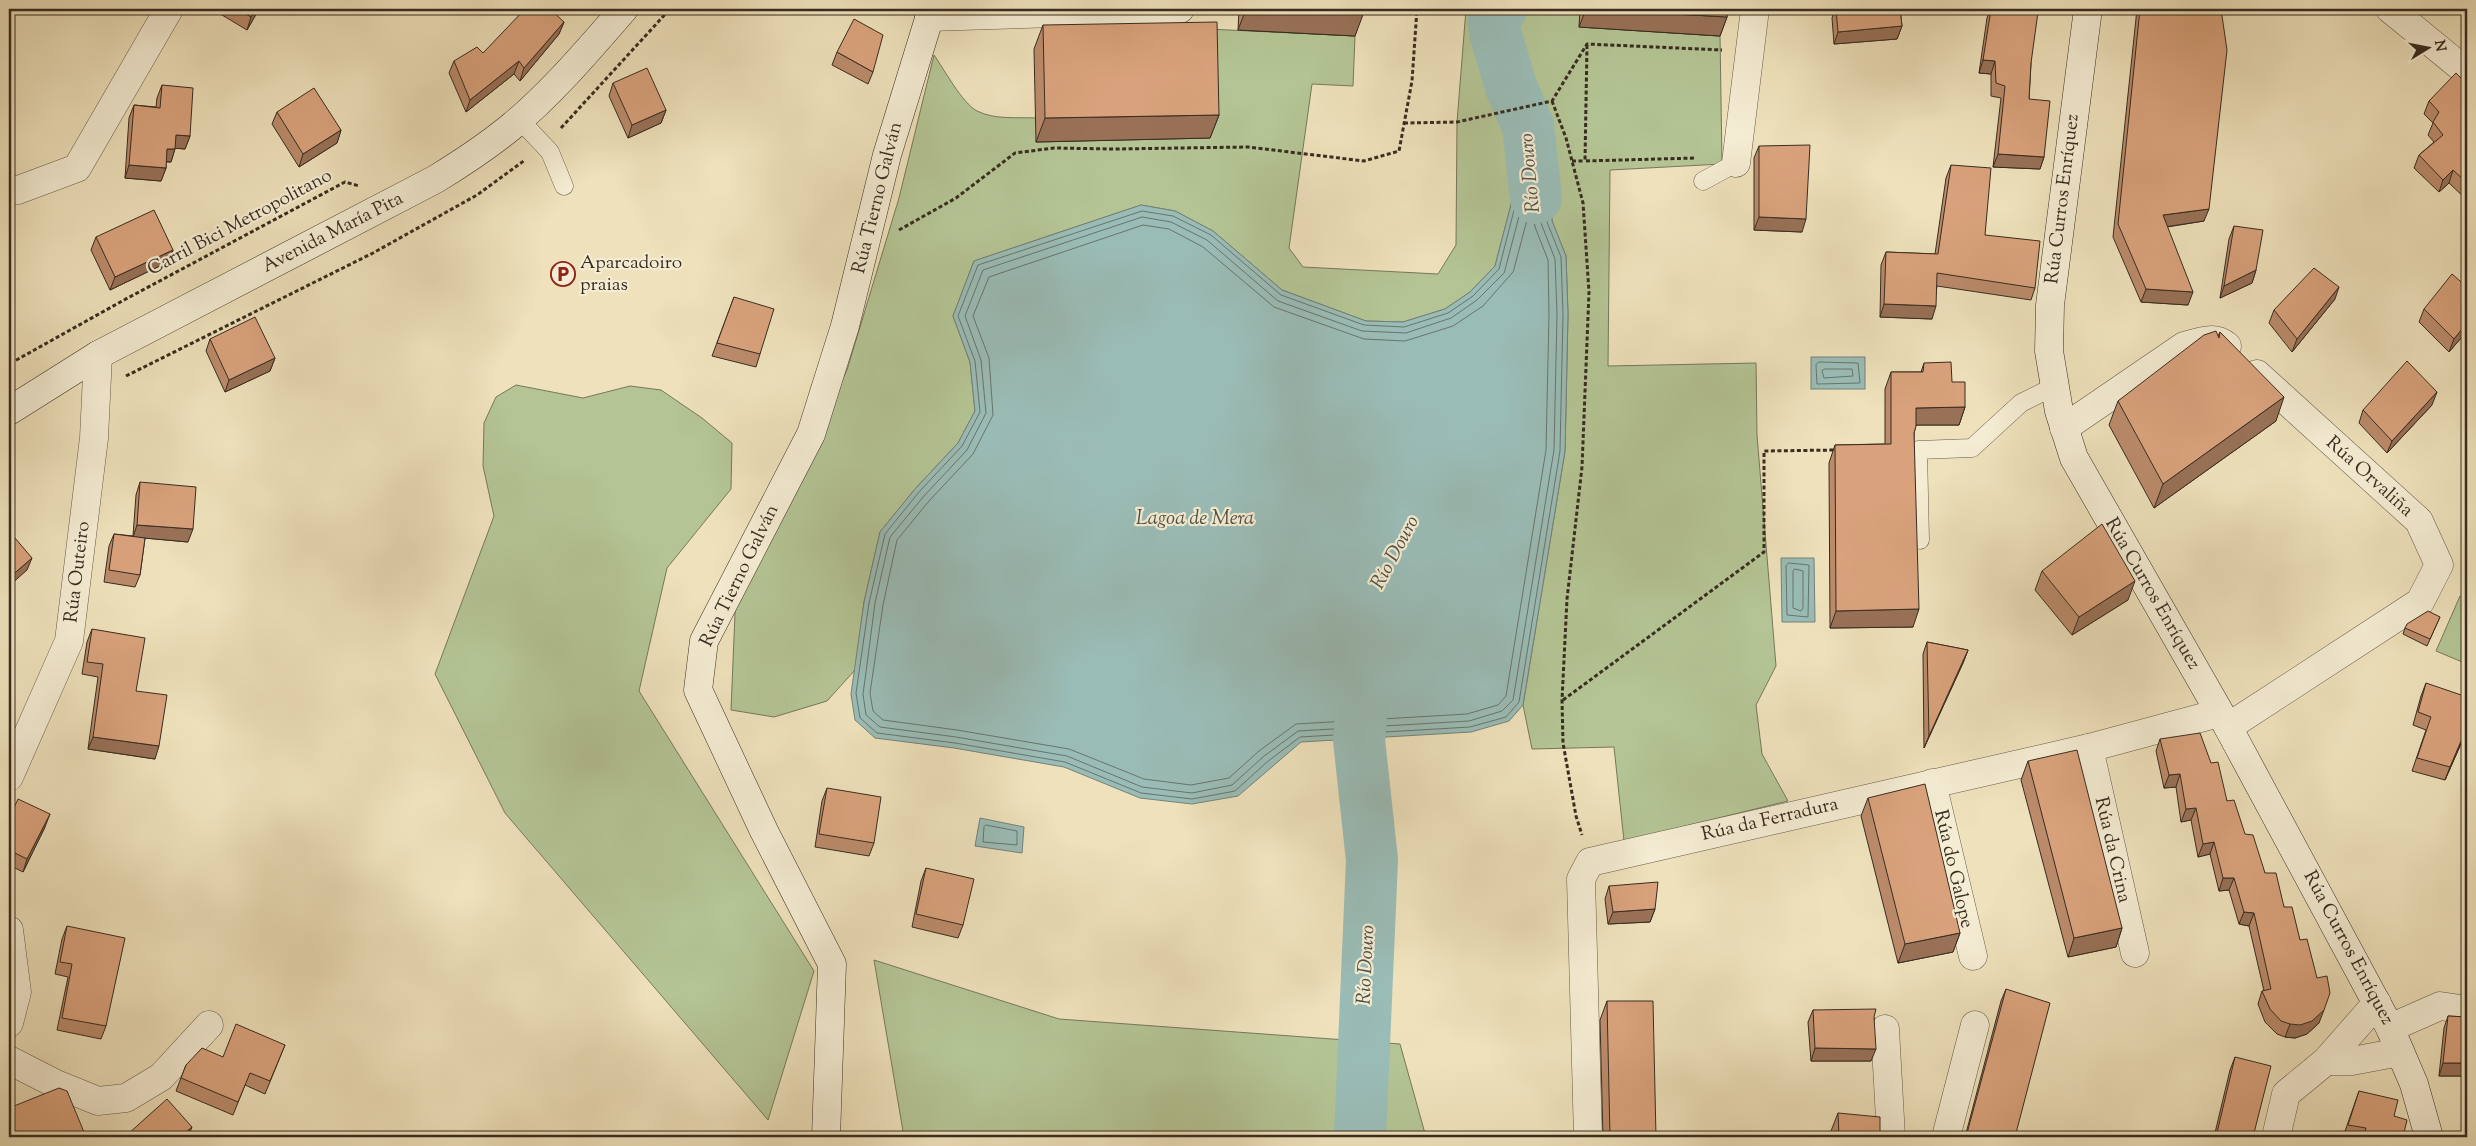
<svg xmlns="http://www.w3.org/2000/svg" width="2476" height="1146" viewBox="0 0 2476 1146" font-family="'Sorts Mill Goudy',serif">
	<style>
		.green { fill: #b4c494; stroke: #76785a }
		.water { fill: #9abcb6; stroke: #73827a }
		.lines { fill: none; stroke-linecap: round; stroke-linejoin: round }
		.shore { stroke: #69746c; stroke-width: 1 }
		.river { stroke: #9abcb6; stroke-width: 52 }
		.lane-casing { stroke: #665948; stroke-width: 19 }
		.street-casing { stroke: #665948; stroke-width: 29 }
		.secondary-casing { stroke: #382c21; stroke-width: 29 }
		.path { stroke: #382c21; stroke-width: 3; stroke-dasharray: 4 2.5; stroke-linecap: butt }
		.lane { stroke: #f4ecd3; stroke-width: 18 }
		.street { stroke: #f4ecd3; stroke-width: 28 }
		.secondary { stroke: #f4ecd3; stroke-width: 28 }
		.wall { fill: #bb8b6b; stroke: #382c21 }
		.shaded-wall { fill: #987157; stroke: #382c21 }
		.building { fill: #d9a27c; stroke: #382c21 }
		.labels { text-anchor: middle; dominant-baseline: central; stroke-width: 4.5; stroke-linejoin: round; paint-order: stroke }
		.street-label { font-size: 19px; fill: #382c21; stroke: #f4ecd3 }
		.poi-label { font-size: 19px; fill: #382c21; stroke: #f4ecd3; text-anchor: start }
		.water-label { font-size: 20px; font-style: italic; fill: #505046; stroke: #f4ecd3 }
	</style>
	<rect width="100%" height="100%" fill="#eee1bb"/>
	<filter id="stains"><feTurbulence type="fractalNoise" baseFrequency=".004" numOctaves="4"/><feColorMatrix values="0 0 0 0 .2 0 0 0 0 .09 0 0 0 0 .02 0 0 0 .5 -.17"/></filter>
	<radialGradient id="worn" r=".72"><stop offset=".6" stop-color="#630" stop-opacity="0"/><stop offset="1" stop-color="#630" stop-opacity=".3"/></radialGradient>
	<g class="green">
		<path d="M 1466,9 L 1580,9 L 1580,27 L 1720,36 L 1722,164 L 1610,170 L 1608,366 L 1756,363 L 1757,435 L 1776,666 L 1756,705 L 1762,754 L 1788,801 L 1624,841 L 1614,747 L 1532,749 L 1523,705 L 1565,451 L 1568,314 L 1566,256 L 1552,221 L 1550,184 L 1544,149 L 1534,124 L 1520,128 L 1520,170 L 1495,266 L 1470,292 L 1445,309 L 1403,322 L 1366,321 L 1282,290 L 1213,231 L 1175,211 L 1141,205 L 974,261 L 953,316 L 970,362 L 975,411 L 958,443 L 915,489 L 880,532 L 864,602 L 855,670 L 827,701 L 774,717 L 731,710 L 736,589 L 774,522 L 847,370 L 899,198 L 934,55 C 944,69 962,103 977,111 C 995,120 1017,117 1036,118 L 1037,142 L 1208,29 L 1355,36 L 1353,86 L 1312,84 L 1289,248 L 1303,267 L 1438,274 L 1456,245 L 1457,122 Z"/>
		<polygon points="516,385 583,398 630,386 661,390 702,418 732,443 731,489 667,568 639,691 814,971 768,1120 505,813 435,674 494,516 483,466 484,423 496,397"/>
		<polygon points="2460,596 2467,599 2467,664 2436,651"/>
		<polygon points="874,960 1059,1019 1400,1044 1426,1137 904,1137"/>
	</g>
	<g class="water">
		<polygon points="1534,124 1544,149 1550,184 1552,221 1566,256 1568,314 1565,451 1523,705 1509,721 1471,732 1301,742 1238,796 1192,804 1140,798 1064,767 954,748 875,738 855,720 851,694 864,602 880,532 915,489 958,443 975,411 970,362 953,316 974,261 1141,205 1175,211 1213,231 1282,290 1366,321 1403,322 1445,309 1470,292 1495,266 1520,170 1520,128"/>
		<rect x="1811" y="357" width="54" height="32"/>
		<polygon points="1781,558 1814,558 1815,622 1782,622"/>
		<polygon points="980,818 1024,827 1022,853 975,846"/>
	</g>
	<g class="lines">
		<g class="shore">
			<polygon points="1529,131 1540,150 1545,185 1547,222 1561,257 1563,314 1560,451 1519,702 1506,717 1470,727 1300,737 1267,762 1235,791 1192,799 1141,793 1065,762 955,743 877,733 860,718 856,693 869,603 885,534 919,492 962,446 980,412 975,361 958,316 978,265 1142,211 1173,216 1211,235 1281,295 1364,325 1404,327 1448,313 1473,296 1499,269 1524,171 1525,133"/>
			<polygon points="1533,164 1536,166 1541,223 1555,259 1557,314 1554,450 1513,700 1502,711 1469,721 1298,731 1263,757 1232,785 1192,793 1142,787 1067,756 956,737 880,727 866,715 863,694 866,672 875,603 890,537 924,496 967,450 986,413 981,360 965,316 983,270 1142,217 1171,222 1207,240 1278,301 1362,331 1406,333 1451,318 1477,300 1504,273"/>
			<polygon points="1530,210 1533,212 1535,227 1548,260 1549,314 1546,450 1506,696 1498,705 1467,714 1296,724 1259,751 1229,778 1191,785 1144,779 1069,749 957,730 883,720 873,711 870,693 883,605 897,540 929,501 973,454 993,415 989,358 973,316 989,277 1143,225 1169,229 1203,247 1274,307 1364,339 1405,341 1453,326 1483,306 1513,272"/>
			<polygon points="1819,362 1858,363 1860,383 1817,384 1816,365"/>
			<polygon points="1825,369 1852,369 1853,376 1824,378 1822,371"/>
			<polygon points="1789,563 1809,565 1808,617 1787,615 1786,566"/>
			<polygon points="1795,569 1803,571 1803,608 1801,611 1793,608 1793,572"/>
			<polygon points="986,825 1017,831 1017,845 983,842 984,827"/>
		</g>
		<g class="river">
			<polyline points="1501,9 1494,18 1495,32 1511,87 1528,126 1536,198"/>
			<polyline points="1360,1137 1372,860 1359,740 1365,668"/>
		</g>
		<defs>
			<g id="lane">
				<polyline points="519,119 550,152 564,186"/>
				<polyline points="1703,181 1736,163"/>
				<polyline points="1920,540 1918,450 1972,448 2021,403 2055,386"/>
			</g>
			<g id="street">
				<polyline points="2390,9 2467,72"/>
				<polyline points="929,17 1180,9"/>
				<polyline points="1736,163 1755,9"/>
				<polyline points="9,191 18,190 77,168 169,9"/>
				<path d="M 2064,428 L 2184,346 C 2199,342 2214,335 2227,346"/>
				<polyline points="2228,727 2420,602 2439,565 2419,521 2257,374"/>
				<polyline points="2089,748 2135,953"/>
				<polyline points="9,777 69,641 94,438 98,355"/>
				<polyline points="1932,783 1973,956"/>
				<polyline points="9,930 17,992 9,1023"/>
				<polyline points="2390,1028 2440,1006 2467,1010"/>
				<polyline points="1885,1029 1891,1137"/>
				<polyline points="9,1060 56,1084 98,1101 126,1098 161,1077 209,1025"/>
				<polyline points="2326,1061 2352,1061 2400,1052"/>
				<polyline points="1588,1137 1581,879 1590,862 2089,748 2219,713"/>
				<polyline points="1946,1137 1975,1025"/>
				<polyline points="2276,1137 2286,1094 2326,1061 2377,1003"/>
			</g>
			<g id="secondary">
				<polyline points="2088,9 2050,305 2049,351 2059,411 2074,458 2228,727 2390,1028 2414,1084 2429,1137"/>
				<path d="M 9,411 L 98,355 L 436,179 C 462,163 488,146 512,126 C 553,92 589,49 624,9"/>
				<polyline points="826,1137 832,964 764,831 698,690 704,641 811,434 845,326 887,155 932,9"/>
			</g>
		</defs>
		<use href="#lane" class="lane-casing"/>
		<use href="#street" class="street-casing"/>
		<use href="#secondary" class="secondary-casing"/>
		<g class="path">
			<polyline points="1587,45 1585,161 1695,158"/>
			<polyline points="1552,101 1566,138 1583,203 1589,292 1582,467 1567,599 1562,700 1563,743 1576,816 1582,835"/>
			<polyline points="1404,123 1457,122 1552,101 1587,44 1722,50"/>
			<polyline points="561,128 670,9"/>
			<polyline points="1572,161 1585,161"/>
			<polyline points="899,230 956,198 1015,153 1054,148 1114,149 1248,147 1364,161 1399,151 1412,81 1417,9"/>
			<polyline points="9,370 11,363 124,300 345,182 359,186"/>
			<polyline points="126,376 373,253 477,195 525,160"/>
			<polyline points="1563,700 1764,552 1764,451 1837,450"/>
		</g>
		<use href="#lane" class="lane"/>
		<use href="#street" class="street"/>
		<use href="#secondary" class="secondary"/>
	</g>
	<g class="wall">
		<polygon points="212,9 259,9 247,30"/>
		<polygon points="1239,9 1364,9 1355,36 1238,30"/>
		<polygon points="1580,9 1727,9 1727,17 1720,36 1579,27"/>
		<polygon points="1835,9 1900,9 1902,26 1897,39 1834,44 1832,18"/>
		<polygon points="1990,9 2017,9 2031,63 2029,99 2044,157 2040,169 1993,167 2001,98 1991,96 1991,74 1979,73 1987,18"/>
		<polygon points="2137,9 2221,9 2204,221 2167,227 2188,305 2141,302 2113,237"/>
		<polygon points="564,22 559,34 520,81 514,74 466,112 449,73 454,61 483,53"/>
		<polygon points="1043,25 1219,115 1210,138 1036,142 1034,49"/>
		<polygon points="837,52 873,72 868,84 832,65"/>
		<polygon points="613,83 666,110 661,123 628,138 609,96"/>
		<polygon points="2467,84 2467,200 2449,183 2439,192 2414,168 2419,155 2434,142 2428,135 2433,123 2424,114 2429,101"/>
		<polygon points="162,85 190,136 185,149 175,148 171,162 166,162 166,168 161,181 125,178 129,118 134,105 156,107 157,98"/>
		<polygon points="277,112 341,130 337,143 299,167 272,124"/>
		<polygon points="1759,146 1802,232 1754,230 1754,158"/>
		<polygon points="1951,165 1985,235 2035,288 2031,300 1937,286 1932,319 1880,317 1881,265 1886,252 1935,254 1946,178"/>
		<polygon points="2234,226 2256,270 2252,283 2220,298 2229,239"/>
		<polygon points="96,237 173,250 168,262 110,290 91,250"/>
		<polygon points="734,297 760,354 756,367 712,356"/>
		<polygon points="2335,299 2292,352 2269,323 2274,310"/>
		<polygon points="2424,309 2467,331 2449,352 2419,322"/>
		<polygon points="2220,332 2276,421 2154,508 2109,425 2118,401 2218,336"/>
		<polygon points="210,339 275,358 270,371 225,392 206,351"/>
		<polygon points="1924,363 1952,382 1965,407 1959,425 1916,425 1914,433 1913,627 1830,628 1829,463 1835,445 1885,444 1885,389 1891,372 1921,372"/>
		<polygon points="2432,405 2387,453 2359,423 2363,410"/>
		<polygon points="140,482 188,542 145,538 140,575 135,587 104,582 109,546 114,534 133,536 136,495"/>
		<polygon points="2042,571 2128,600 2072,635 2035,590"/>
		<polygon points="2440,617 2427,646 2403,634 2405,628"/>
		<polygon points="92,629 136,691 155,759 88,749 98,677 82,674 87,642"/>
		<polygon points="1927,642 1968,650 1963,663 1924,748 1923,654"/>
		<polygon points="2426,683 2467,730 2445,780 2412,771 2426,730 2413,725 2421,696"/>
		<polygon points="2160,739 2211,763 2227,801 2265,873 2284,907 2319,1023 2307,1034 2295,1038 2285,1037 2277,1034 2265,1022 2258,1004 2262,991 2264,991 2249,926 2239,924 2229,890 2219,891 2210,854 2198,857 2191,820 2181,822 2176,787 2164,788 2156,751"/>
		<polygon points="2028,761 2122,928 2116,947 2068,957 2021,780"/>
		<polygon points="827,788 874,843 869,856 815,847 822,801"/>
		<polygon points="1868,798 1960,933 1953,952 1898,963 1861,816"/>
		<polygon points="9,818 45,827 23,872 9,865"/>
		<polygon points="926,868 963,925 958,938 912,927 921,881"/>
		<polygon points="1609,886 1655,909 1650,922 1608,924 1605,899"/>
		<polygon points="67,926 106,1026 101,1039 57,1030 68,977 55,974 62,939"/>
		<polygon points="2006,989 2015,1137 1965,1137 2001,1001"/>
		<polygon points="1607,1001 1656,1137 1603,1137 1600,1020"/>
		<polygon points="1813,1010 1874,1017 1871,1061 1811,1061 1808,1022"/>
		<polygon points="2448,1016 2467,1017 2467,1076 2439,1076 2444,1028"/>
		<polygon points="285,1045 265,1094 245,1085 233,1115 176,1091 186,1065"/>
		<polygon points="2235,1057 2253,1137 2214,1137 2230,1070"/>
		<polygon points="2359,1091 2394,1116 2403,1137 2343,1137"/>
		<polygon points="1838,1113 1880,1137 1831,1137 1831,1131"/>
	</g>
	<g class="shaded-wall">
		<polygon points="256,9 259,9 247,30 251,17"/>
		<polygon points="1246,9 1307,9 1364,12 1355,36 1238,30"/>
		<polygon points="1586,9 1727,17 1720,36 1579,27"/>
		<polygon points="564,22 559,34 520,81 524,68"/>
		<polygon points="1902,26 1897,39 1834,44 1838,32"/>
		<polygon points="1983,60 1995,61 1991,74 1979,73"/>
		<polygon points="519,61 514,74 466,112 470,100"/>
		<polygon points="666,110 661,123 628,138 632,125"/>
		<polygon points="1219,115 1210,138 1036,142 1045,118"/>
		<polygon points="341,130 337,143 299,167 303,154"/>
		<polygon points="176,135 190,136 185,149 172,148"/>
		<polygon points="167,149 175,149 171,162 163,161"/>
		<polygon points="1998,154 2044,157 2040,169 1993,167"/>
		<polygon points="129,165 166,168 161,181 125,178"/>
		<polygon points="2453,170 2449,183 2439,192 2443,180"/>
		<polygon points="2209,209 2204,221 2158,228 2163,215"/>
		<polygon points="1759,217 1806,219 1802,232 1754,230"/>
		<polygon points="173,250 168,262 110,290 115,277"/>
		<polygon points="2256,270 2252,283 2220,298 2224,286"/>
		<polygon points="2339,287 2335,299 2292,352 2297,339"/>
		<polygon points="2146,289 2193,292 2188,305 2141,302"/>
		<polygon points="1884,304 1936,306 1932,319 1880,317"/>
		<polygon points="2467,323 2467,331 2449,352 2454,339"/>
		<polygon points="275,358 270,371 225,392 229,380"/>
		<polygon points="2437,392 2432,405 2387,453 2392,441"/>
		<polygon points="2284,397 2276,421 2154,508 2163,484"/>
		<polygon points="1965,407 1959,425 1909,425 1916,408"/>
		<polygon points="137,525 193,529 188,542 133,537"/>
		<polygon points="32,558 27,570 9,586 9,578"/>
		<polygon points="2135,581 2128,600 2072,635 2079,617"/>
		<polygon points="1919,609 1913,627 1830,628 1836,611"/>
		<polygon points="1968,650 1963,663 1924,748 1929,736"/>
		<polygon points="2467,727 2467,730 2445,780 2450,767"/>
		<polygon points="93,737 159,746 155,759 88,749"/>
		<polygon points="2180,774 2176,787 2164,788 2169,775"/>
		<polygon points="2196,808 2191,820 2181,822 2186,809"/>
		<polygon points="50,814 45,827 23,872 27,859"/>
		<polygon points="2214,842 2210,854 2198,857 2203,844"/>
		<polygon points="2223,878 2234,878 2229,890 2219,891"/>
		<polygon points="1655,909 1650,922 1608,924 1613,912"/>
		<polygon points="2244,912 2254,913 2249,926 2239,924"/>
		<polygon points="2122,928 2116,947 2068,957 2074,938"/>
		<polygon points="1960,933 1953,952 1898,963 1905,944"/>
		<polygon points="2324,1010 2319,1023 2307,1034 2295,1038 2285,1037 2290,1024"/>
		<polygon points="1815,1048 1876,1049 1871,1061 1811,1061"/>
		<polygon points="2443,1063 2467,1063 2467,1076 2439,1076"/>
		<polygon points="192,1127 188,1137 180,1137"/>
	</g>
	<g class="building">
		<polygon points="237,9 256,9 251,17"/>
		<polygon points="525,9 550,9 564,22 524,68 519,61 470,100 454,61 477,47 483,53"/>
		<polygon points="1307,9 1364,9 1364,12"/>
		<polygon points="1586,9 1727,9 1727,17"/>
		<polygon points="1836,9 1900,9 1902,26 1838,32"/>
		<polygon points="1991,9 2017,9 2038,12 2031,63 2029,99 2050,101 2044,157 1998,154 2005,86 1996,83 1995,61 1983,60"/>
		<polygon points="2140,9 2221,9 2227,50 2209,209 2163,215 2193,292 2146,289 2118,224"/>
		<polygon points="854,19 883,35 873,72 837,52"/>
		<polygon points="1217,22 1219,115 1045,118 1043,25"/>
		<polygon points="647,68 666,110 632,125 613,83"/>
		<polygon points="2456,73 2467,84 2467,183 2453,170 2443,180 2419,155 2443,135 2433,122 2439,112 2429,101"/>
		<polygon points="162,85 193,88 190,136 176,135 175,149 167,149 166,168 129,165 134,105 160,108"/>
		<polygon points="314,88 341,130 303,154 277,112"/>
		<polygon points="1810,145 1806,219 1759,217 1759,146"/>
		<polygon points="1951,165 1991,168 1985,235 2040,241 2035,288 1937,273 1936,306 1884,304 1886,252 1938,254"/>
		<polygon points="154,210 173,250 115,277 96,237"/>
		<polygon points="2234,226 2263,230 2256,270 2224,286"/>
		<polygon points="2314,268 2339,287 2297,339 2274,310"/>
		<polygon points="2452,274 2467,287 2467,323 2454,339 2424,309"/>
		<polygon points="734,297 774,309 760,354 717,343"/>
		<polygon points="255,317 275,358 229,380 210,339"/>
		<polygon points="2216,331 2219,338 2220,332 2284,397 2163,484 2118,401 2204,335"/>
		<polygon points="2407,361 2437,392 2392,441 2363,410"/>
		<polygon points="1951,362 1952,382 1965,382 1965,407 1916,408 1916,426 1914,433 1919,609 1836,611 1835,445 1891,444 1891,372 1923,372 1924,363"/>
		<polygon points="140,482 196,487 193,529 137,525"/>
		<polygon points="2102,524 2135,581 2079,617 2042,571"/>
		<polygon points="9,531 32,558 9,578"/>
		<polygon points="114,534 145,538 140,575 109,570"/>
		<polygon points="2428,611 2440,617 2430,639 2405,628 2407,624"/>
		<polygon points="92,629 145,638 136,691 167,695 159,746 93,737 103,664 87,662"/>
		<polygon points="1927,642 1968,650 1929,736"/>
		<polygon points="2426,683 2467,697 2467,727 2450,767 2417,758 2431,717 2418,712"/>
		<polygon points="2200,733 2211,763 2218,762 2227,801 2234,800 2245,834 2253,835 2265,873 2276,873 2284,907 2292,907 2300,940 2307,939 2317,978 2327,976 2330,993 2324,1010 2312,1021 2300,1025 2290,1024 2281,1021 2270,1009 2262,991 2271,989 2254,913 2244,912 2234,878 2223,878 2214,842 2203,844 2196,808 2186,809 2180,774 2169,775 2160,739"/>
		<polygon points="2077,750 2122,928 2074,938 2028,761"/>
		<polygon points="1925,784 1960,933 1905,944 1868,798"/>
		<polygon points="827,788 881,797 874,843 819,834"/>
		<polygon points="18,799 50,814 27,859 9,850 9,818"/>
		<polygon points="926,868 974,879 963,925 916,914"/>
		<polygon points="1658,882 1655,909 1613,912 1609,886"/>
		<polygon points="67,926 125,938 106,1026 62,1018 72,964 60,962"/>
		<polygon points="2006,989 2050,1003 2015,1137 1966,1137"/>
		<polygon points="1607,1001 1653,1001 1656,1137 1610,1137"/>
		<polygon points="1876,1009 1874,1017 1876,1049 1815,1048 1813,1010"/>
		<polygon points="2448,1016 2467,1017 2467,1063 2443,1063"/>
		<polygon points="236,1024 285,1045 270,1081 250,1073 238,1102 181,1078 186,1065 202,1048 223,1057"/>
		<polygon points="2235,1057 2271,1066 2253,1137 2216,1137"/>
		<polygon points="59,1088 67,1091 86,1137 9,1137 9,1108"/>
		<polygon points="2359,1091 2398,1100 2394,1116 2407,1120 2403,1137 2363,1137 2366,1128 2348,1125"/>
		<polygon points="167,1099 192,1127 180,1137 131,1137 128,1134"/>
		<polygon points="1838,1113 1880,1117 1880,1137 1839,1137"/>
	</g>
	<defs>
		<symbol id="parking-ring" viewBox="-11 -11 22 22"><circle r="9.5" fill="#f4ecd3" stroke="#8f2418" stroke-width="1.5"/><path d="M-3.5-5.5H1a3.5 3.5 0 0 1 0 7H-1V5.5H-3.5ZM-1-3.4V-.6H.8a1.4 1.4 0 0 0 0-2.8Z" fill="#8f2418"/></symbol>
	</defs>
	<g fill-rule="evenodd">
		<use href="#parking-ring" x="549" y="260" width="28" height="28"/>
	</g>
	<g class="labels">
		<g class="street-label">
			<text transform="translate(878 198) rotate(-76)">Rúa Tierno Galván</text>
			<text transform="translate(2063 199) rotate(-83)">Rúa Curros Enríquez</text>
			<text transform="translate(240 223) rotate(-28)">Carril Bici Metropolitano</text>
			<text transform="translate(333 233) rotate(-27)">Avenida María Pita</text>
			<text transform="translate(2369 477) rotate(42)">Rúa Orvaliña</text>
			<text transform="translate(78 572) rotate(-83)">Rúa Outeiro</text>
			<text transform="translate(740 576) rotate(-64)">Rúa Tierno Galván</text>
			<text transform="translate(2152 594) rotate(60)">Rúa Curros Enríquez</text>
			<text transform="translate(1770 820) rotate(-13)">Rúa da Ferradura</text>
			<text transform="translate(2112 850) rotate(77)">Rúa da Crina</text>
			<text transform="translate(1953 869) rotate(77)">Rúa do Galope</text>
			<text transform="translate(2348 948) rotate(62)">Rúa Curros Enríquez</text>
		</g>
		<g class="poi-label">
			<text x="580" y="263">Aparcadoiro<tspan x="580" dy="22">praias</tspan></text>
		</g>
		<g class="water-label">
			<text transform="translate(1531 173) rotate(-95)">Río Douro</text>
			<text x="1195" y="519">Lagoa de Mera</text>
			<text transform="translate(1396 553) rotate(-62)">Río Douro</text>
			<text transform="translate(1367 965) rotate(-87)">Río Douro</text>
		</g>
	</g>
	<rect width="2476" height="1146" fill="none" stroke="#eee1bb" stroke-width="30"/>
	<rect x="10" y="10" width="2456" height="1126" fill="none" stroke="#382c21" stroke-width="2.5"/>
	<rect x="15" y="15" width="2446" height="1116" fill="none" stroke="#382c21"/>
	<g transform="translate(2428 48) rotate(80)" stroke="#f4ecd3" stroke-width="4" paint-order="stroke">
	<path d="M0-4L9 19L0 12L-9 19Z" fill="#382c21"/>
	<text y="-8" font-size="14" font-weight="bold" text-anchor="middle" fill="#382c21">N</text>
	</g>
	<rect width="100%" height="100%" filter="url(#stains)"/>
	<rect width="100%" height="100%" fill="url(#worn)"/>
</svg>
